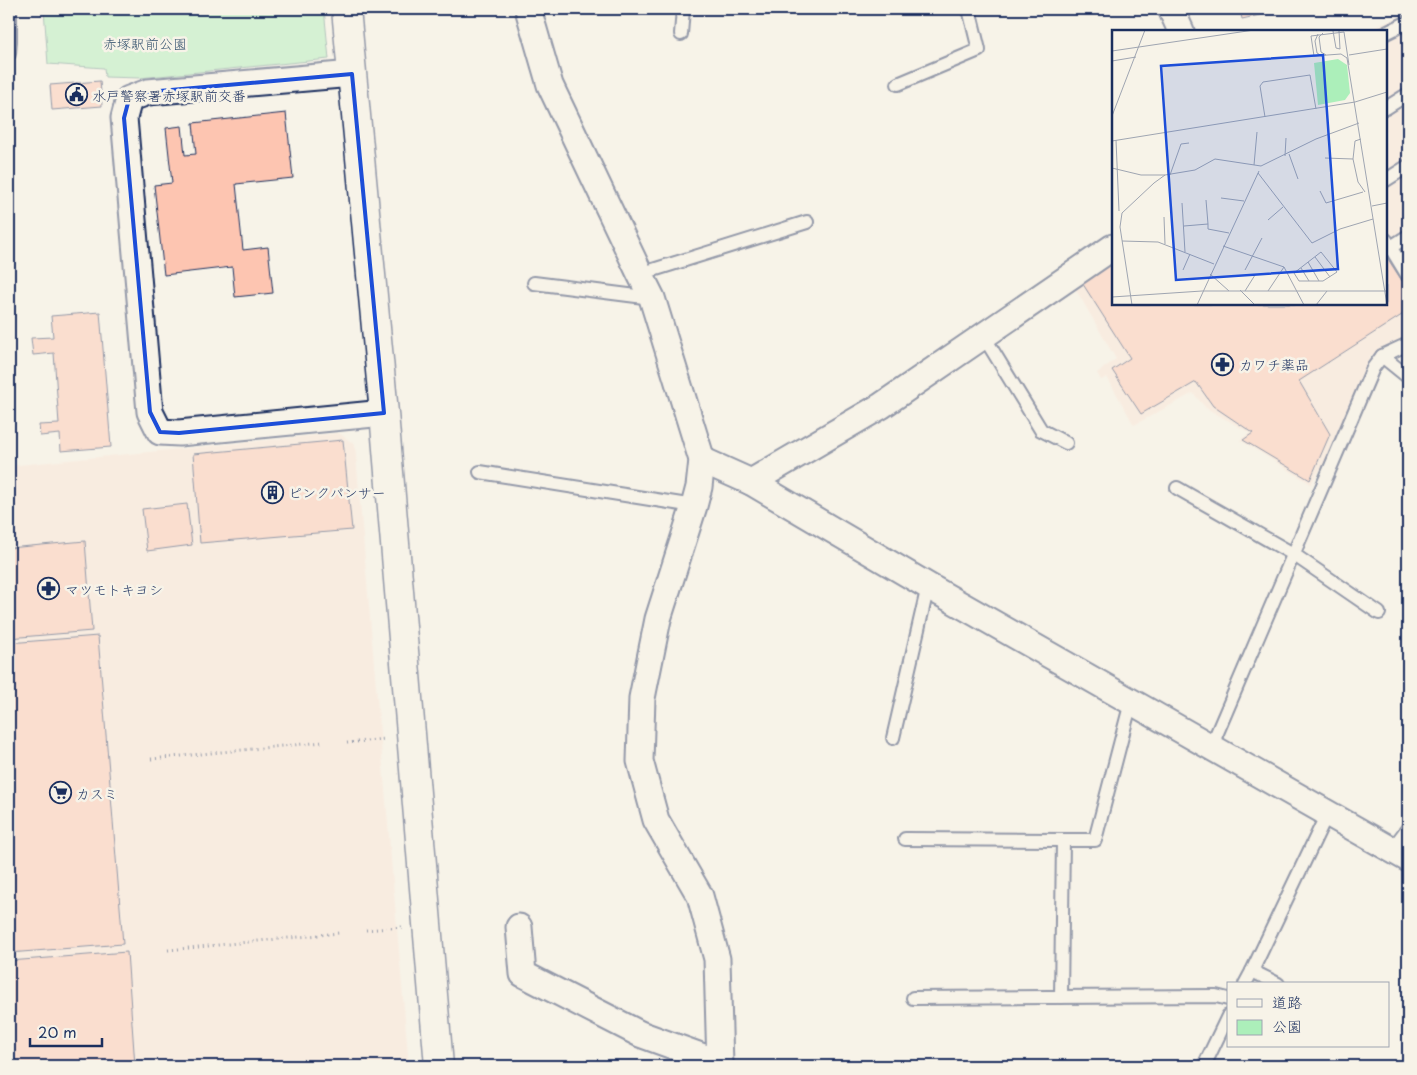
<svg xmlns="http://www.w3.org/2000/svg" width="1417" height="1075" viewBox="0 0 1417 1075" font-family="'Playpen Sans','Klee One',sans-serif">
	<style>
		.built { fill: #f9e5d8 }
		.green { fill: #acefba; stroke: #648f8c }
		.building { fill: #fdc5b1; stroke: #1b2f5e }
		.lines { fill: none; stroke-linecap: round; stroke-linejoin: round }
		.service-casing { stroke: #1b2f5e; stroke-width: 16 }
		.minor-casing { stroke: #1b2f5e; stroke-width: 29 }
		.tertiary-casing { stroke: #1b2f5e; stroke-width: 31 }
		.path { stroke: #1b2f5e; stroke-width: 3; stroke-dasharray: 1 4; stroke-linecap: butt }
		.service { stroke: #f7f3e8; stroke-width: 12 }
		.minor { stroke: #f7f3e8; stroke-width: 25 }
		.tertiary { stroke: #f7f3e8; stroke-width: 28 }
		.marked { fill: none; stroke: #1d4ed8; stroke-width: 4; stroke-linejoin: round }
		.labels { text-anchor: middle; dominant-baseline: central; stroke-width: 5; stroke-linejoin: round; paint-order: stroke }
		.park-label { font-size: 14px; fill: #385570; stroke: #f7f3e8 }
		.poi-label { font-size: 14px; fill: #1b2f5e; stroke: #f7f3e8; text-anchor: start }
		.inset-road { fill: none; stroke: #9fa5b1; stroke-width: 1 }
		.view { fill: #1d4ed8; fill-opacity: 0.15; stroke: #1d4ed8; stroke-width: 2.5 }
		.inset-edge { fill: none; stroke: #1b2f5e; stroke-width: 2.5 }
	</style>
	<rect width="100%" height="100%" fill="#f7f3e8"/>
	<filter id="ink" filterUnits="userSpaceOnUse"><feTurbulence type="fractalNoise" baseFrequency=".02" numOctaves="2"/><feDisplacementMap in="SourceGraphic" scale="10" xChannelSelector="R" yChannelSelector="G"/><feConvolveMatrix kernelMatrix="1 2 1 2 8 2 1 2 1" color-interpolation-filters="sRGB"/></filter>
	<g filter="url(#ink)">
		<g class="built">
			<polygon points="1408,13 1408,336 1370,356 1325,464 1316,475 1311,484 1240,440 1250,433 1206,408 1193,393 1134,425 1107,377 1101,380 1097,373 1116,359 1071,281 1113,252 1113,304 1386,304 1386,31 1366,31"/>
			<polygon points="339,433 355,445 409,1066 9,1066 9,466"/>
		</g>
		<polygon class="green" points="44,9 324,9 329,59 139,78 105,77 104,68 48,64"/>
		<g class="building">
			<polygon points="1240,9 1286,9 1242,19"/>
			<polygon points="100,81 102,106 52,110 50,85"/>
			<polygon points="286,113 293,178 236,184 243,250 268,247 273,293 235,297 232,267 164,275 154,185 172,183 166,128 182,126 185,155 196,154 193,123"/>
			<polygon points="1113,256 1113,304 1386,304 1386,256 1408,290 1408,311 1299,381 1330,434 1310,480 1243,440 1253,433 1213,406 1196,382 1141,414 1112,370 1130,358 1079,278"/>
			<polygon points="100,312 111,447 61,451 60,434 40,436 39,425 59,424 54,353 33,355 31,338 53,337 51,316"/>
			<polygon points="343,440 352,530 200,543 193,454"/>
			<polygon points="187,504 192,545 147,551 142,509"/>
			<polygon points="85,541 92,631 9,638 9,548"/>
			<polygon points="98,636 123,944 9,953 9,643"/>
			<polygon points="127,952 135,1066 9,1066 9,961"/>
		</g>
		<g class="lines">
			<defs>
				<g id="service">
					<polyline points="1386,33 1408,22"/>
					<polyline points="681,34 683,9"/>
					<polyline points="9,54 10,41 10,9"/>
					<polyline points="898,84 979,50 969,9"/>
					<polyline points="1386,108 1408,94"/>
					<polyline points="1386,180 1408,166"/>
					<polyline points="1386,240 1408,276"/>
					<polyline points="1391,247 1408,236"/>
					<polyline points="640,274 807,222"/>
					<polyline points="534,283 652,298"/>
					<polyline points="983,335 1041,430 1066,443"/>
					<polyline points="1382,356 1408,377"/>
					<polyline points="480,472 694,506"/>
					<polyline points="1177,488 1293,554 1379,613"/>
					<polyline points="893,738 928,586"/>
					<polyline points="1211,747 1373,368 1382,356 1408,344"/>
					<polyline points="905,839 1063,840 1061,997"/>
					<polyline points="1063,840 1095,840 1131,702"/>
					<polyline points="1392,849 1408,828"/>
					<polyline points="1252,971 1278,984"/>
					<polyline points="1245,984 1252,971 1327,814"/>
					<polyline points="913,998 1216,996 1228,999"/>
					<polyline points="1204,1066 1228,1016"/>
				</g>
				<g id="minor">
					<polyline points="528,9 550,85 640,274 652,298 702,460 699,487 694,506 658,619 642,698 640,761 656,820 700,896 717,959 720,1066"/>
					<polyline points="1171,9 1181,31"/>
					<polyline points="352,74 148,92 129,99 124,118 150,412 160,432 179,433 384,413"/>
					<polyline points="702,460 751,482 928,586 1408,859"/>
					<polyline points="751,482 881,406 1113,247"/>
					<polyline points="519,927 523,974 640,1034 720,1063"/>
				</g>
				<polyline id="tertiary" points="346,9 384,413 439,1066"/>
			</defs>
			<use href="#service" class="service-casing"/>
			<use href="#minor" class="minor-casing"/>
			<use href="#tertiary" class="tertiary-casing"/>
			<g class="path">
				<polyline points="347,743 385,739"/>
				<polyline points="151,759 323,742"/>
				<polyline points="366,930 402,927"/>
				<polyline points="168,950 339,933"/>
			</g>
			<use href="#service" class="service"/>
			<use href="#minor" class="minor"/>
			<use href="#tertiary" class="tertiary"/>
		</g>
	</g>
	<path d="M0 0H1417V1075H0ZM 352,74 L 384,413 L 179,433 L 160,432 L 150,412 L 124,118 L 129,99 L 148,92 Z" fill="#f7f3e8" fill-opacity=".55" fill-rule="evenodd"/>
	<path class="marked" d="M 352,74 L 384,413 L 179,433 L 160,432 L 150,412 L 124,118 L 129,99 L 148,92 Z"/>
	<defs>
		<symbol id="civic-ring" viewBox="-11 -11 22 22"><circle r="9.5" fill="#f7f3e8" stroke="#1b2f5e" stroke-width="1.5"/><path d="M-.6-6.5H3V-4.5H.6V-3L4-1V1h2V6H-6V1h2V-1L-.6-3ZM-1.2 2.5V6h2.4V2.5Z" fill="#1b2f5e"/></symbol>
		<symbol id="pharmacy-ring" viewBox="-11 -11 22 22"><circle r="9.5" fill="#f7f3e8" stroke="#1b2f5e" stroke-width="1.5"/><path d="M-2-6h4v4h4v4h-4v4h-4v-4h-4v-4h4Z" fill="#1b2f5e"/></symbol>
		<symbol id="building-ring" viewBox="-11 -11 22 22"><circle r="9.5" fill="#f7f3e8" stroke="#1b2f5e" stroke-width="1.5"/><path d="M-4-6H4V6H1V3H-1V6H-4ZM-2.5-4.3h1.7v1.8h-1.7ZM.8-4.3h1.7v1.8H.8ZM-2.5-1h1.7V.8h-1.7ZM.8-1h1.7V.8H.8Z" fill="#1b2f5e"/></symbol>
		<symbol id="supermarket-ring" viewBox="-11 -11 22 22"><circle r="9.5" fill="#f7f3e8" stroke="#1b2f5e" stroke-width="1.5"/><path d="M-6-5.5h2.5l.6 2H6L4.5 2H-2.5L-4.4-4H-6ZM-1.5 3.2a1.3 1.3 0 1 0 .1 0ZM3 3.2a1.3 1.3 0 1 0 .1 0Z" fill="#1b2f5e"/></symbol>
	</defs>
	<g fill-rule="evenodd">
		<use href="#civic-ring" x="64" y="82" width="25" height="25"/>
		<use href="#pharmacy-ring" x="1210" y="352" width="25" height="25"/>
		<use href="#building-ring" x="260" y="480" width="25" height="25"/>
		<use href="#pharmacy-ring" x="36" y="576" width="25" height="25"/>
		<use href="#supermarket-ring" x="48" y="780" width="25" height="25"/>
	</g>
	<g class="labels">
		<g class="park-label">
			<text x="145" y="43">赤塚駅前公園</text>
		</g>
		<g class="poi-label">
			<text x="92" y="95">水戸警察署赤塚駅前交番</text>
			<text x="1239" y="364">カワチ薬品</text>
			<text x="288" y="492">ピンクパンサー</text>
			<text x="65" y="589">マツモトキヨシ</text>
			<text x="76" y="793">カスミ</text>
		</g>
	</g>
	<g transform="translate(1112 30)">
		<rect width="275" height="275" fill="#f7f3e8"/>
		<path d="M 226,29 L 235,35 L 238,63 L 233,70 L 206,75 L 202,33 Z" fill="#acefba"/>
		<path class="inset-road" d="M 221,1 L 224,18 L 228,19 L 227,1M 211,3 L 207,7 L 209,22 L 214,25M 206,4 L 203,11 L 205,23 L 210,26M 0,21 L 142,0M 237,25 L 275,19M 0,31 L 24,27M 237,35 L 232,2 L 199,6 L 202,26 L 229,24 L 235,28 L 275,275M 0,86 L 33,0M 153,87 L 148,56 L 151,52 L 198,45 L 204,79M 4,110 L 7,181M 0,111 L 243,72 L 275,62M 177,124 L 186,149M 173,126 L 174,108M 213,128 L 241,129 L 243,111 L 249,109M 241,129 L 246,152 L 253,162M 142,135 L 145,102M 0,138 L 29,145 L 53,145M 146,143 L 200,213 L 228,199 L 261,189M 58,145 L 69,114 L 77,113M 208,161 L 214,173 L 251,162M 109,168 L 132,171M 70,173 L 73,222M 260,176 L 275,173M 52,187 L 53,214M 156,190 L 171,177M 96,194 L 96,199 L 117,203M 72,196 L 96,194 L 94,170M 10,211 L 46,212 L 102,234M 111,216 L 172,237 L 192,275M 209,222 L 225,242 L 211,251 L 187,251 L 182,243 ZM 203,227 L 218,247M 196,232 L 207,251M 189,238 L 197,251M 71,240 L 78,224M 133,240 L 150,208M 98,244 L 117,261M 128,260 L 143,275M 133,261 L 143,245M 156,261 L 172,237M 0,267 L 90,261 L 275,261M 20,275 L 8,197 L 10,183 L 42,153 L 53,145 L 83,140 L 103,129 L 149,136 L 204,109 L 247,93M 85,275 L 147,141M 204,275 L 215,261"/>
		<path class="view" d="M 211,25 L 226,239 L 64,250 L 49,36 Z"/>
		<rect width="275" height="275" class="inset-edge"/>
	</g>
	<rect width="1417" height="1075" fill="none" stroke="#f7f3e8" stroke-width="30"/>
	<rect x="15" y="15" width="1387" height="1045" fill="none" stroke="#1b2f5e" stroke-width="2" filter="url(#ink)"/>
	<rect x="1227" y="982" width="162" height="65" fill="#f7f3e8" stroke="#9fa5b1"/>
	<rect x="1237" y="999" width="25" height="8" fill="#f7f3e8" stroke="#9fa5b1"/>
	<text x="1272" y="1008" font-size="15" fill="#1b2f5e">道路</text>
	<rect x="1237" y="1020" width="25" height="15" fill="#acefba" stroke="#9fa5b1"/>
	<text x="1272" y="1032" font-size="15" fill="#1b2f5e">公園</text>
	<path d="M30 1038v8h72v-8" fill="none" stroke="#1b2f5e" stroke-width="2.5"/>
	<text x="38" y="1038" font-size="15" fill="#1b2f5e" stroke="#f7f3e8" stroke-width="4" paint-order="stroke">20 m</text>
</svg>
